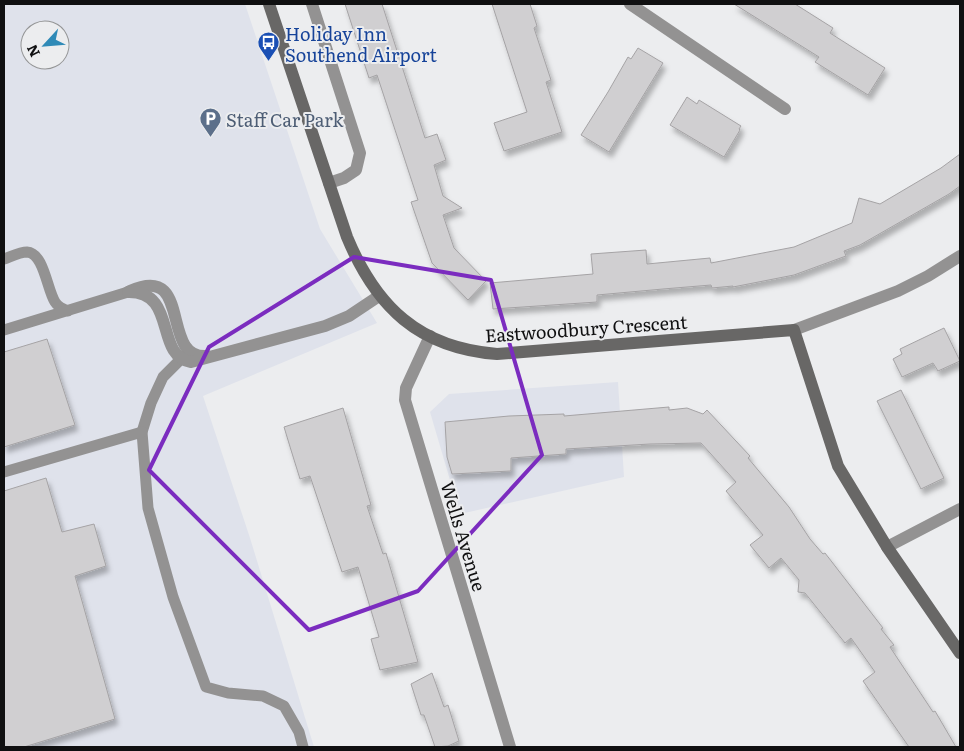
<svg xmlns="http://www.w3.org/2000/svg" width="964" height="751" viewBox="0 0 964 751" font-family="Literata,serif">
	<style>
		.built { fill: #dfe2eb; fill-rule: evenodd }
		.building { fill: #d0cfd1; stroke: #a5a3a5; filter: url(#shadow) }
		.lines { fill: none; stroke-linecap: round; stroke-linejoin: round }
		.lane { stroke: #939292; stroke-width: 11 }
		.street { stroke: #939292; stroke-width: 12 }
		.secondary { stroke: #686766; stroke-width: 12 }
		.marked { fill: none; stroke: #7b2cbf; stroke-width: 4; stroke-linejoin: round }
		.labels { text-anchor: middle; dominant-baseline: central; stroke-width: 4; stroke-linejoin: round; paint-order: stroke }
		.transit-label { font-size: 18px; fill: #164399; stroke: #ecedef; text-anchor: start }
		.service-label { font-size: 18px; fill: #4e5e75; stroke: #ecedef; text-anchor: start }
		.street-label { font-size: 18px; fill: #101011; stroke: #ecedef }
	</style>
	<defs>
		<filter id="shadow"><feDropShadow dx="3" dy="5.5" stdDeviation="2.5" flood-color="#0004"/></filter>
	</defs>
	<rect width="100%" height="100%" fill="#ecedef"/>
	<g class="built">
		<path d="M 4,4 L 245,4 L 320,229 L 377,323 L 203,396 L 250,538 L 314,747 L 4,747 ZM 30,30 L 60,30 L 60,60 L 30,60 Z"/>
		<polygon points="618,382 624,477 460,514 430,412 449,394"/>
	</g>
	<g class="building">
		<polygon points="345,4 382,4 425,138 437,134 446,160 434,165 443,196 462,208 443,215 454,248 486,281 468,300 432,263 411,202 418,200 377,75 369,78"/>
		<polygon points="492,4 530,4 537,26 534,28 551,80 546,82 562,132 504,151 494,123 527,112"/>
		<polygon points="734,4 795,4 833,28 830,33 885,68 868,95 815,62 819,57"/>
		<polygon points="638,48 663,63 609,152 581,135 608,92 628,57 631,59"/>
		<polygon points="687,97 697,104 699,100 741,126 739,129 740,130 724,157 670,125"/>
		<polygon points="960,154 960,186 949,194 860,245 844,251 846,256 794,275 733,287 733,286 712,288 711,285 663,289 597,295 597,302 493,309 490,283 593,274 591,254 646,250 647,264 710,258 711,263 794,247 852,223 859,198 880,204 941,168"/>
		<polygon points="944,328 960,361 938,371 933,363 902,377 893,359 902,354 900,349"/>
		<polygon points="47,339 75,425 4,447 4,352"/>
		<polygon points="901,390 944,478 921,489 877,401"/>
		<polygon points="669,407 669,410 687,408 703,414 707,410 750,456 748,458 789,507 810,539 823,554 825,553 883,628 881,629 894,645 890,647 933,712 935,711 956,747 909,747 863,681 875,672 851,638 845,643 805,593 798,592 799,580 781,558 769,568 750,545 763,535 726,491 736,482 701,443 650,444 566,449 566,454 511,458 511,471 452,474 447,457 445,422 509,416 564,414 564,416"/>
		<polygon points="343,408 371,505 367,506 383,554 386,553 418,662 380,670 371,639 379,637 358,567 342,572 310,476 300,479 291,450 284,427"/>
		<polygon points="46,478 62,532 94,524 106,566 75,576 115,719 24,747 4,747 4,491"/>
		<polygon points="432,673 444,707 448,705 459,741 448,746 435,747 424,715 421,715 411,684"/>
	</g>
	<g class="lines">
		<g class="lane">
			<path d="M 4,259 C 10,257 20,252 27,252 C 44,253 47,290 55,302 C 58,307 63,309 68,311"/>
			<polyline points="4,330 128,292"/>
			<polyline points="189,355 182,358 163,377 151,403 142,432 148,508 173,597 206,687 228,693 263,696 284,706 299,732 303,747"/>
			<polyline points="4,472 142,432"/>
		</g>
		<g class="street">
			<polyline points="312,4 360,153 356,170 344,178 329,183"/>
			<polyline points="630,4 785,109"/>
			<path d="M 130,291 C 194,262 159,360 207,356"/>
			<path d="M 128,292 C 178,291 154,356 191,362 L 325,326 L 349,316 L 379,296"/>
			<polyline points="794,330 898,291 928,276 960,256"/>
			<polyline points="430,336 406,388 405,400 510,747"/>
			<polyline points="887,547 960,509"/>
		</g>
		<path class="secondary" d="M 269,4 L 347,237 C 376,307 419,348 497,354 L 794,330 L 838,466 L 887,547 L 960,653"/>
	</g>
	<path class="marked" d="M 354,257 L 491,280 L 542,455 L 418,591 L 309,630 L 149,470 L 209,347 Z"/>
	<defs>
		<symbol id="bus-pin" viewBox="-11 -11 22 30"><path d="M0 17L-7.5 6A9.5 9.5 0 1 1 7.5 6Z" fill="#1a4fb4" stroke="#ecedef"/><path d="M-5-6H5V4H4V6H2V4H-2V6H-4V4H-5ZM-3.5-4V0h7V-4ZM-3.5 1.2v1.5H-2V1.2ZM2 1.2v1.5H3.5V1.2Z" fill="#fff"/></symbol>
		<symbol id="parking-pin" viewBox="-11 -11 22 30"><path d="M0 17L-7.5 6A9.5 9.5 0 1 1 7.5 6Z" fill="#5c6f8a" stroke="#ecedef"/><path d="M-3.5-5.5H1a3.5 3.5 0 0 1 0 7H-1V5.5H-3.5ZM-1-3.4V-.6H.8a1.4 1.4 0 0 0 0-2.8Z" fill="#fff"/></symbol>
	</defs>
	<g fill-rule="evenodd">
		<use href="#bus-pin" x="256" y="30" width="25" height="34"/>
		<use href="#parking-pin" x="198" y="106" width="25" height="34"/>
	</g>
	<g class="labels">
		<g class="transit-label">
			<text x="285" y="33">Holiday Inn<tspan x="285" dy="21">Southend Airport</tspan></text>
		</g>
		<g class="service-label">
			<text x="226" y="119">Staff Car Park</text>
		</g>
		<g class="street-label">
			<text transform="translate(586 328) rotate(-4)">Eastwoodbury Crescent</text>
			<text transform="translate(464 536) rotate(73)">Wells Avenue</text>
		</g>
	</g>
	<rect width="964" height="751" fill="none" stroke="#101011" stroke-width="10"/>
	<g transform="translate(45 45) rotate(244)"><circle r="24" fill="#ecedef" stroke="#949596"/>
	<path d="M0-4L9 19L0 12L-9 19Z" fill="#2f8ab7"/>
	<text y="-8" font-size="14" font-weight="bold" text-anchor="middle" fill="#101011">N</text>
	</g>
</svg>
